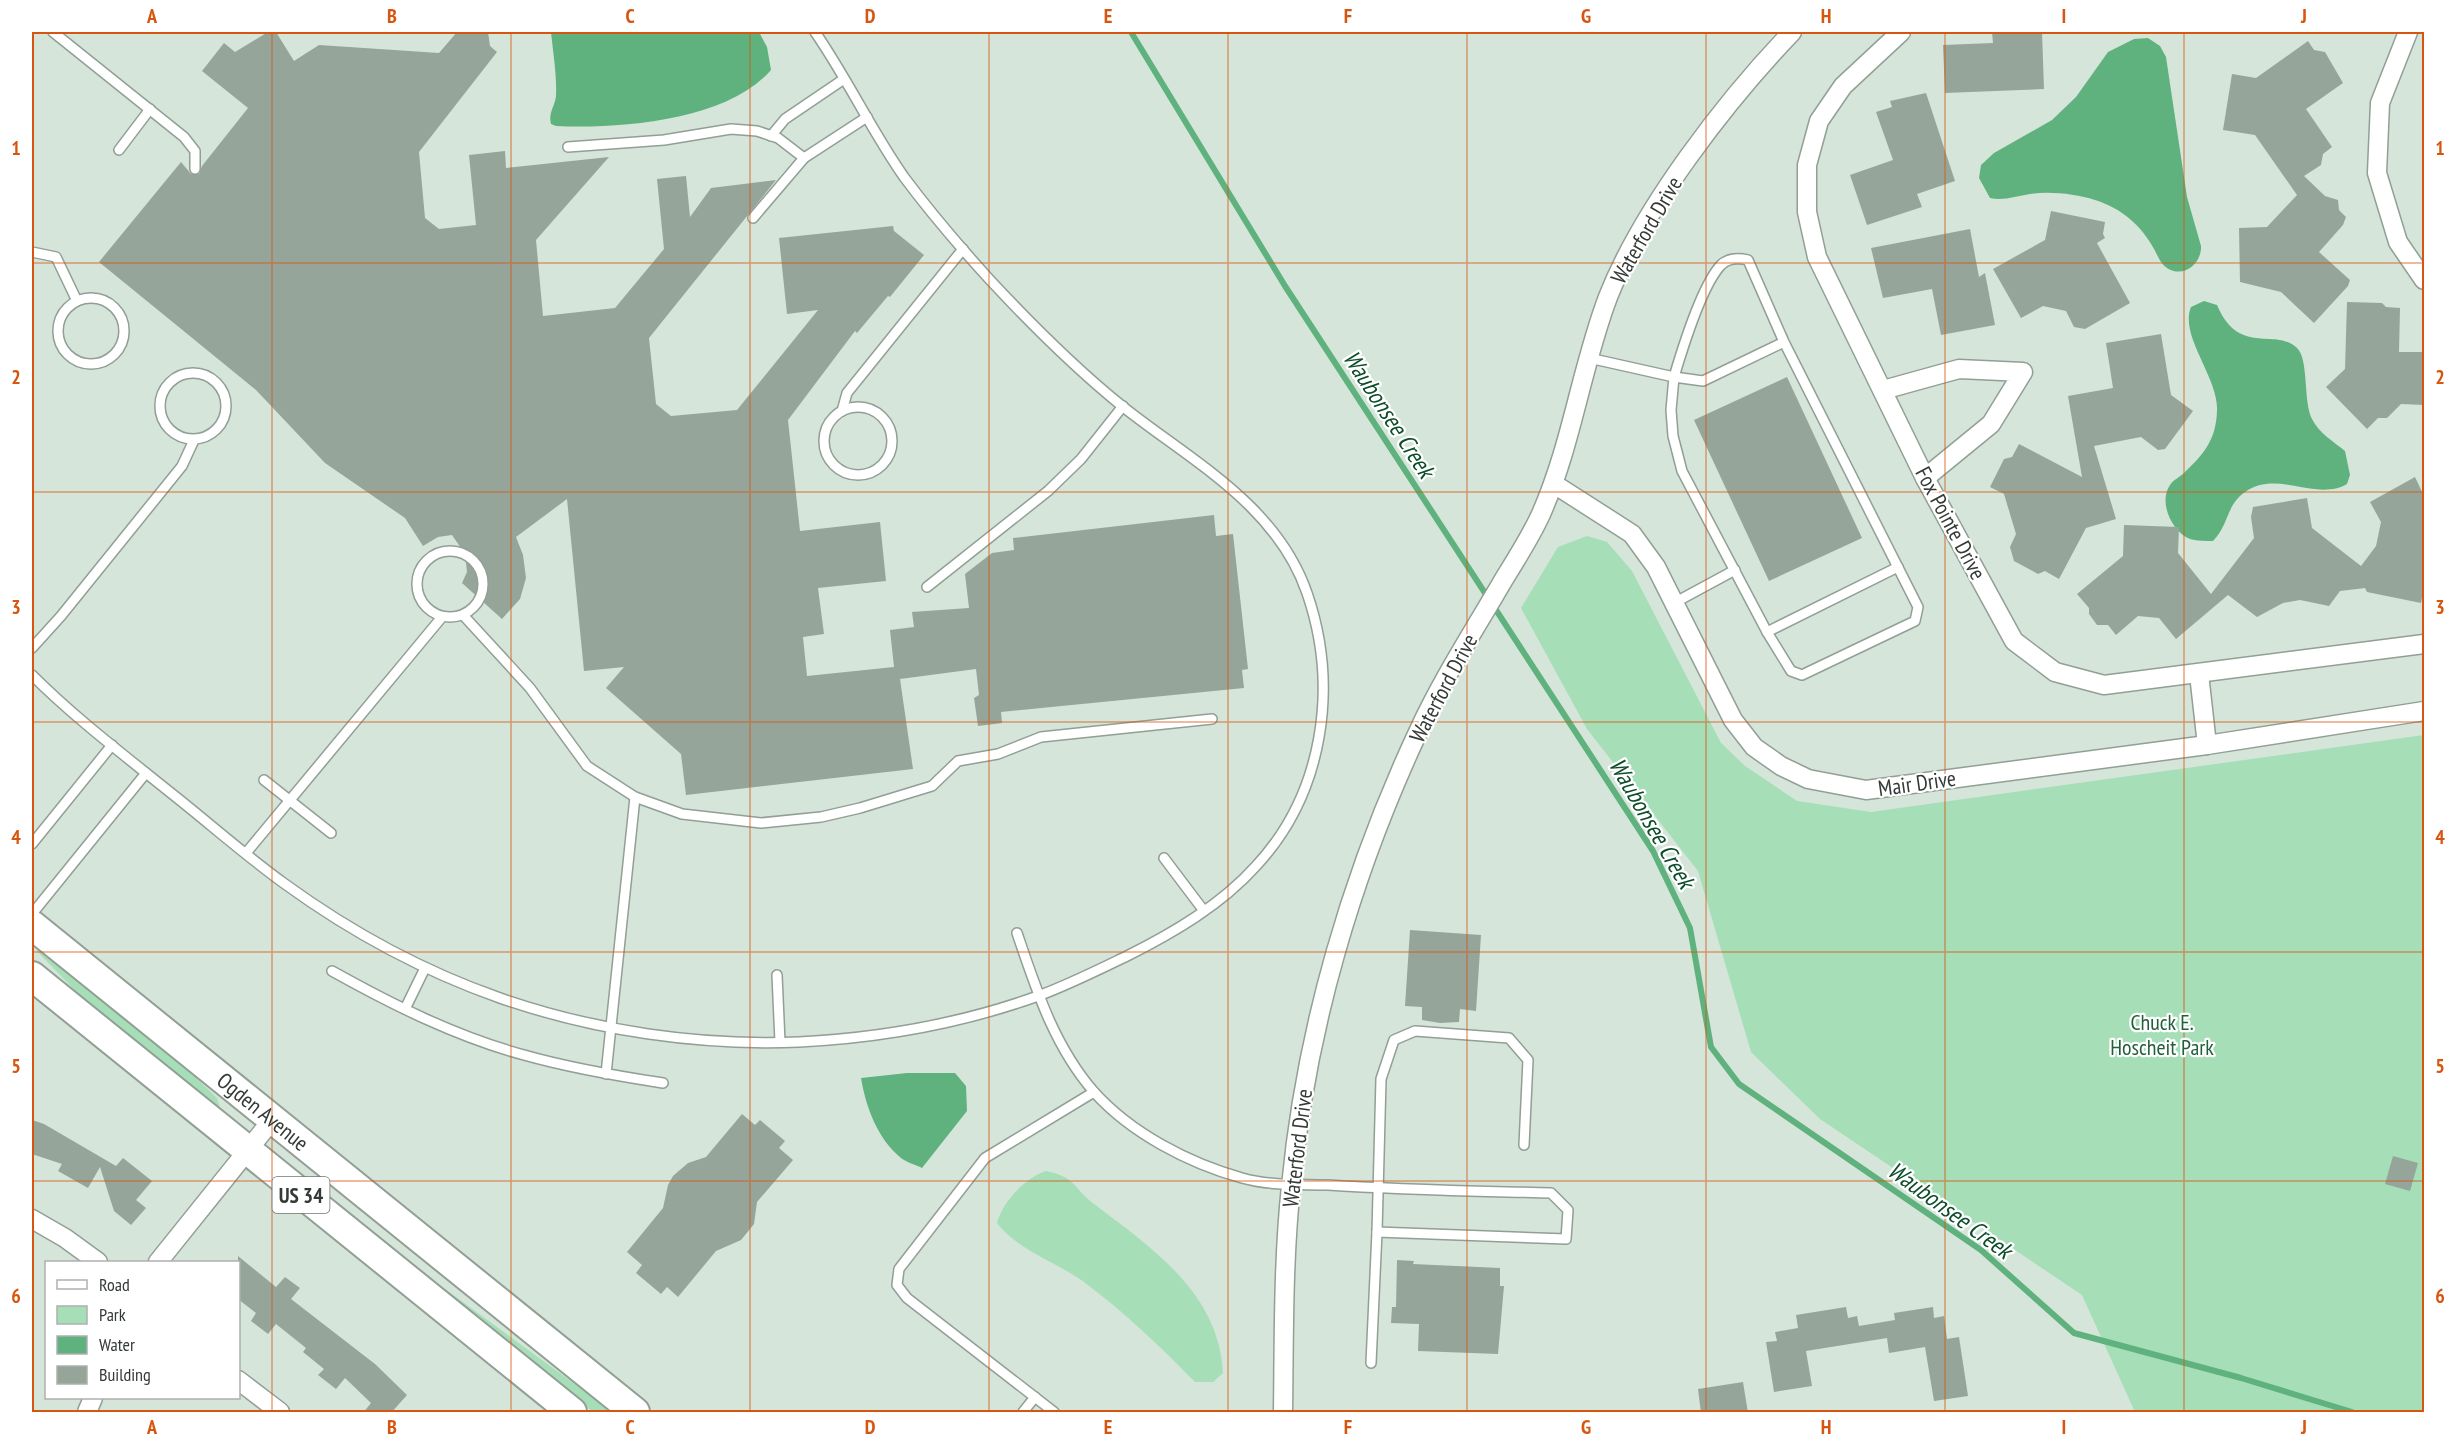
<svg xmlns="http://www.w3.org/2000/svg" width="2456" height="1444" viewBox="0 0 2456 1444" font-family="'PT Sans Narrow',sans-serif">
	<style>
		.green { fill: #a5deb7 }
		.water { fill: #5fb27d }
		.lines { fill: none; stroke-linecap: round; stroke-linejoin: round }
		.stream { stroke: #5fb27d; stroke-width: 6 }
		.building { fill: #96a59a }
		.lane-casing { stroke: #919f95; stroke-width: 12 }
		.street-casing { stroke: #919f95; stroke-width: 21 }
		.primary-casing { stroke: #919f95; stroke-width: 32 }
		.lane { stroke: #fff; stroke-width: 9 }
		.street { stroke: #fff; stroke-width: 18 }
		.primary { stroke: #fff; stroke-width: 28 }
		.grid { fill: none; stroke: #d65610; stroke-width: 1.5; stroke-opacity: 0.55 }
		.labels { text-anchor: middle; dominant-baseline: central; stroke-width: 4.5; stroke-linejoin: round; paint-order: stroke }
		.shield { fill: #fff; stroke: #717572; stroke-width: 1.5 }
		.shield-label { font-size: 21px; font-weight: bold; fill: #343a36 }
		.street-label { font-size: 22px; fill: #343a36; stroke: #fff }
		.park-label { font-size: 22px; fill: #225e3b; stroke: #fff }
		.water-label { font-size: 24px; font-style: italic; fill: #0c4d2a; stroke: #fff }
		.neatline { fill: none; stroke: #d65610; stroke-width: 2 }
		.grid-label { font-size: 20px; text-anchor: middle; font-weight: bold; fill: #d65610 }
	</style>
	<rect width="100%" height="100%" fill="#d5e5da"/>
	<g class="green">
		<polygon points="1587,536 1607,542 1632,571 1721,743 1745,766 1797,801 1871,812 2424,735 2424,1412 2135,1412 2082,1295 1820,1119 1751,1052 1698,871 1587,729 1521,608 1558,547"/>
		<polygon points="39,947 195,1077 217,1098 220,1108 89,1005 37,951"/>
		<path d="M 1046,1171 C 1076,1177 1073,1188 1094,1204 C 1152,1248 1219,1293 1223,1373 L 1213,1382 L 1195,1382 C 1161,1347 1124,1312 1084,1282 C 1055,1261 1020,1252 997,1223 C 1003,1201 1025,1178 1046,1171 Z"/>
		<polygon points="445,1289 613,1412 593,1412 443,1293"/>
	</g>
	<g class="water">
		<path d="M 551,32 L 759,32 L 767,47 L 771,70 C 727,121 619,129 556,126 L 551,124 C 548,113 555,106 556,96 C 557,75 553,52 551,32 Z"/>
		<path d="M 2148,38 L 2160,46 L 2166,57 L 2187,197 L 2201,246 C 2202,263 2184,279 2167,268 C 2160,263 2158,256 2154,249 C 2141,225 2121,208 2095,200 C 2076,194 2050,191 2030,194 C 2017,196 2003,201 1990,198 L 1979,178 L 1981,165 L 1994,153 L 2052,120 L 2076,97 L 2108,52 L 2134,39 Z"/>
		<path d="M 2204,301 L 2217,305 C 2239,357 2275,327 2297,348 C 2309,359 2303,402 2312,419 C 2319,433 2334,442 2345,451 L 2350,475 L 2347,484 C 2316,502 2277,469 2245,492 C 2226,505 2229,525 2213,541 C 2206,541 2197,541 2190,539 C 2172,532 2158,502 2170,485 C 2173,480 2180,477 2184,473 C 2204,454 2216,440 2217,411 C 2219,378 2179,336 2191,307 Z"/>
		<path d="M 907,1073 L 955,1073 L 966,1086 L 967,1111 L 922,1168 C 916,1165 906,1162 901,1158 C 877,1138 866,1107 861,1078 Z"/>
	</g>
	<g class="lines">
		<polyline class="stream" points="1131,32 1285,286 1653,851 1690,928 1711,1047 1739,1084 1981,1250 2074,1333 2241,1378 2352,1412"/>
	</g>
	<g class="building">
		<polygon points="268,32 276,32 294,61 319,45 439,53 457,32 488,32 490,46 497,52 419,152 425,218 439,229 476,225 469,155 505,151 506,168 609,157 536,240 543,316 615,308 664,249 657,179 686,176 690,217 711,188 776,180 649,338 656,404 671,416 737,410 818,310 787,314 779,238 893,226 894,231 924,255 890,297 888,296 857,333 855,331 788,420 800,531 880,522 886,581 818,588 824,634 803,637 807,676 894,667 890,630 914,627 912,612 969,608 965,574 992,553 1014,550 1013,538 1214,515 1216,536 1233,534 1248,669 1242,670 1244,688 1001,712 1002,723 978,726 974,698 979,695 976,669 900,679 913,769 686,795 681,754 606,688 624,667 584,671 567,499 516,537 523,555 526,578 520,599 502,619 462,583 467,572 465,554 452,535 438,537 423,546 405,518 325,463 256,390 99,262 181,162 191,174 199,174 202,166 248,108 202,71 224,43 235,52"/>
		<polygon points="1992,32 2042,32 2044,89 1945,93 1943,45 1993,43"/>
		<polygon points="2308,41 2314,50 2325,52 2343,83 2306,109 2332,147 2323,154 2321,165 2304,176 2325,196 2338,200 2339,210 2346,217 2343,225 2319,252 2350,280 2348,286 2314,323 2281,292 2240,282 2239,228 2267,227 2297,195 2255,135 2223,130 2232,74 2256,78"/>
		<polygon points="1926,93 1955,181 1917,194 1922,207 1867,225 1850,175 1893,160 1876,112 1892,107 1890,101"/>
		<polygon points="2051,211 2105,222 2103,234 2105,238 2097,243 2130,303 2085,329 2074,327 2066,311 2043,306 2021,318 1993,269 2045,240"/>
		<polygon points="1970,229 1979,277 1985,273 1995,325 1941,335 1932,289 1883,298 1871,248"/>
		<polygon points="2347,302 2382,303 2386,307 2400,308 2399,352 2424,352 2424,405 2401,404 2387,418 2378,418 2367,429 2326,387 2345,369"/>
		<polygon points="2161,334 2171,395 2193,411 2165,449 2158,450 2141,437 2094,446 2116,519 2086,528 2059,579 2045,571 2038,574 2014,561 2010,547 2016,534 2004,494 1990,487 2004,459 2012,457 2019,444 2082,477 2068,396 2113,388 2106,343"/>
		<polygon points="1787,377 1862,538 1769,581 1694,420"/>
		<polygon points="2415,477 2424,496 2424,587 2421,603 2367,592 2365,588 2340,591 2329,606 2300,600 2283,603 2257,617 2228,595 2176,639 2159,618 2138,616 2116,635 2108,625 2097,625 2089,614 2089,608 2077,594 2123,556 2124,525 2179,527 2178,553 2211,594 2254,538 2251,517 2253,507 2307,498 2312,528 2361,566 2376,546 2381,522 2370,502"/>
		<polygon points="1410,930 1481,935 1476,1011 1460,1009 1459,1022 1440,1023 1422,1020 1422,1007 1405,1006"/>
		<polygon points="742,1114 755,1125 760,1120 785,1141 779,1148 793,1160 757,1202 754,1224 741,1240 716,1251 678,1297 667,1287 661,1294 636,1273 642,1265 627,1252 663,1208 668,1185 673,1176 688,1163 706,1157"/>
		<polygon points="32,1120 44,1124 116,1166 123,1158 152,1181 136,1200 146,1208 131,1225 114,1211 100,1167 88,1188 58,1171 62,1164 32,1154"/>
		<polygon points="2393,1156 2418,1163 2410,1191 2385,1184"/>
		<polygon points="238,1256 276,1287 285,1277 300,1288 291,1299 375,1364 407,1395 391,1413 363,1413 371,1403 345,1378 336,1389 318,1375 324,1369 303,1352 306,1348 276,1324 268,1334 251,1321 256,1313 238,1299"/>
		<polygon points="1397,1260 1414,1261 1413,1264 1500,1268 1500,1286 1504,1286 1498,1354 1418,1351 1419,1324 1391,1323 1392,1307 1396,1307"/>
		<polygon points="1846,1307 1848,1318 1857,1316 1859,1326 1895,1320 1894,1313 1933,1307 1934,1318 1944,1316 1947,1339 1959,1337 1968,1396 1934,1401 1925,1347 1889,1353 1887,1338 1806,1351 1812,1386 1774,1392 1766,1342 1777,1341 1775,1332 1798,1328 1796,1315"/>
		<polygon points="1743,1382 1748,1413 1701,1413 1698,1389"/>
	</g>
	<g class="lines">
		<defs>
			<g id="lane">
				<polyline points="53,32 184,137 195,151 195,169"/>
				<polyline points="771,136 785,119 844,79"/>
				<polyline points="568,147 664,140 731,129 757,131 778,138 804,158 867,117"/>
				<polyline points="119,150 150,109"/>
				<polyline points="753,218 804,158"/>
				<polyline points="32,252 56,257 77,301"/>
				<circle cx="91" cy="331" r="33"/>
				<path d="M 1589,358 L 1674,377 C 1682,350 1702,285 1721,265 C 1728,258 1739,258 1748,260 L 1784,342 L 1918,607 L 1915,621 L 1802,675 L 1791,671 L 1767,632 L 1682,471 L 1673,436 L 1671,410 L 1674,377 L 1703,381 L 1784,342"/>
				<circle cx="193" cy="406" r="33"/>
				<circle cx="858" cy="441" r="34"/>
				<polyline points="842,411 847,393 963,249"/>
				<circle cx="450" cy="584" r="33"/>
				<polyline points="927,587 1048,491 1081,459 1123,406"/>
				<polyline points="1674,603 1735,570"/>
				<polyline points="463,615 530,688 587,766 635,797 682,814 761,823 821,817 860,808 932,786 958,761 998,754 1041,737 1212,719"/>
				<polyline points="1767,632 1898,567"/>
				<polyline points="32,648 61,616 182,466 194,440"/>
				<path d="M 32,675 C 75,718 124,755 171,793 C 209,823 246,856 285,884 C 351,932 423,971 500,998 C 595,1031 699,1046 799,1042 C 879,1038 963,1023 1038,996 C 1068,985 1098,970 1127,956 C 1173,933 1221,905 1256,866 C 1324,793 1339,686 1307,593 C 1276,504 1191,461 1122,406 C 1075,368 1031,324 990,280 C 960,247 930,212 904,177 C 871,130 847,78 815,32"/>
				<polyline points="264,780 331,833"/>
				<polyline points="32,844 112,745"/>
				<polyline points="246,853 442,617"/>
				<polyline points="1164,858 1204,911"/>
				<polyline points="32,914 146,773"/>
				<path d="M 1017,933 C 1036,989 1054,1046 1094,1092 C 1131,1133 1188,1163 1242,1178 C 1270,1186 1299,1184 1328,1185 C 1402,1190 1476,1191 1551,1193 L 1568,1210 L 1566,1239 L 1377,1232 L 1371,1363"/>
				<path d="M 332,971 C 393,1005 457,1037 524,1055 C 570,1068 617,1076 663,1083"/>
				<polyline points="777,975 780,1042"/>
				<polyline points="405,1009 425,968"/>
				<polyline points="606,1074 635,797"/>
				<polyline points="1377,1232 1381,1079 1394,1040 1415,1031 1509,1038 1528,1060 1524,1145"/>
				<polyline points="1023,1412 1035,1397"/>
				<polyline points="1054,1412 907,1298 897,1285 899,1269 985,1158 1094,1092"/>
			</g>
			<g id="street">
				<polyline points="1901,32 1843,86 1819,121 1807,165 1807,212 1817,257 1925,478 2014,641 2055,672 2104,685 2424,644"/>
				<polyline points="2408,32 2380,103 2377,173 2398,242 2424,280"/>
				<polyline points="1883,390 1959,369 2023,372 1991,424 1925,478"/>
				<polyline points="1554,484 1632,534 1656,567 1733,720 1754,747 1781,766 1808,779 1866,790 2207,745 2424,711"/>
				<polyline points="2199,674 2207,745"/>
				<polyline points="32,1219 65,1238 98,1262"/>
				<polyline points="158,1262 272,1120"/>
				<polyline points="238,1380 280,1412"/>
				<polyline points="87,1412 93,1398"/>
				<path d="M 1283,1412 C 1284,1337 1283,1261 1291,1186 C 1306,1029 1352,873 1419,730 C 1443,678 1475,629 1504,579 C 1517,558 1531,536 1541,514 C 1572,444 1581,368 1608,297 C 1643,208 1726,101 1792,32"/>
			</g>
			<g id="primary">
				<path id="s1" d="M 32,925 L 635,1412"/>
				<polyline points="32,976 572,1412"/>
			</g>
		</defs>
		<use href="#lane" class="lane-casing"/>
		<use href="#street" class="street-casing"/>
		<use href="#primary" class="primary-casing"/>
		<use href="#lane" class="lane"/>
		<use href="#street" class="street"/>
		<use href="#primary" class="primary"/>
	</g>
	<path class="grid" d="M 272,32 L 272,1412M 511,32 L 511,1412M 750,32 L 750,1412M 989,32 L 989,1412M 1228,32 L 1228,1412M 1467,32 L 1467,1412M 1706,32 L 1706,1412M 1945,32 L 1945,1412M 2184,32 L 2184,1412M 32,263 L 2424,263M 32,492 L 2424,492M 32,722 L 2424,722M 32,952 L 2424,952M 32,1181 L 2424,1181"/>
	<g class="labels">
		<rect class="shield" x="272.5" y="1177" width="57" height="36" rx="4.5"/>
		<g class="shield-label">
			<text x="301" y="1195">US 34</text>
		</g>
		<g class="street-label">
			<text transform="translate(1646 230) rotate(-60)">Waterford Drive</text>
			<text transform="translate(1951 523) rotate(62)">Fox Pointe Drive</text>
			<text transform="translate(1443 688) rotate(-62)">Waterford Drive</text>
			<text transform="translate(1917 783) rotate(-8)">Mair Drive</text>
			<text stroke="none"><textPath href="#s1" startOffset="297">Ogden Avenue</textPath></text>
			<text transform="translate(1297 1148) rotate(-83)">Waterford Drive</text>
		</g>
		<g class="park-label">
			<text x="2162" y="1022">Chuck E.<tspan x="2162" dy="25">Hoscheit Park</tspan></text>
		</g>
		<g class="water-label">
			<text transform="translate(1389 414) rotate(57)">Waubonsee Creek</text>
			<text transform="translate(1652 823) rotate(60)">Waubonsee Creek</text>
			<text transform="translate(1950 1210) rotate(36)">Waubonsee Creek</text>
		</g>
	</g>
	<rect width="2456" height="1444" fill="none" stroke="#ffffff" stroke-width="66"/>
	<rect x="45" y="1261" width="195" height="138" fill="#ffffff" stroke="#aeb0af" stroke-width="1.5"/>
	<rect x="57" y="1280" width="30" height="9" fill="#ffffff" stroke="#aeb0af" stroke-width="1.5"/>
	<text x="99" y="1291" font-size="18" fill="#343a36">Road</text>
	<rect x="57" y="1306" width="30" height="18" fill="#a5deb7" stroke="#aeb0af" stroke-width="1.5"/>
	<text x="99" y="1321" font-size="18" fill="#343a36">Park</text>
	<rect x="57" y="1336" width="30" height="18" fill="#5fb27d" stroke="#aeb0af" stroke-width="1.5"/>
	<text x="99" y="1351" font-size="18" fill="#343a36">Water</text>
	<rect x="57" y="1366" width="30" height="18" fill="#96a59a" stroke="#aeb0af" stroke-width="1.5"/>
	<text x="99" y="1381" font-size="18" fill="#343a36">Building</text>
	<rect x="33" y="33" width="2390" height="1378" class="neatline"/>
	<g class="grid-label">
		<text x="152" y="23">A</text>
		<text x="392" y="23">B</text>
		<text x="630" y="23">C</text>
		<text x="870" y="23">D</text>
		<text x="1108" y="23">E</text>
		<text x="1348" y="23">F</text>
		<text x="1586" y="23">G</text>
		<text x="1826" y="23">H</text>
		<text x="2064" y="23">I</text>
		<text x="2304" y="23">J</text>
		<text x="16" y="155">1</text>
		<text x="2440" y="155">1</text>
		<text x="16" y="384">2</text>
		<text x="2440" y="384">2</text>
		<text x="16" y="614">3</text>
		<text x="2440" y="614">3</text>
		<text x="16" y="844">4</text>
		<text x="2440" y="844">4</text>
		<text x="16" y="1073">5</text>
		<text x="2440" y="1073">5</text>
		<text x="16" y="1303">6</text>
		<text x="2440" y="1303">6</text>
		<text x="152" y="1434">A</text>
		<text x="392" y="1434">B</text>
		<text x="630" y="1434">C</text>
		<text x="870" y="1434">D</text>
		<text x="1108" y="1434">E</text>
		<text x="1348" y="1434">F</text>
		<text x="1586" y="1434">G</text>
		<text x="1826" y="1434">H</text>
		<text x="2064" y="1434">I</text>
		<text x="2304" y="1434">J</text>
	</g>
</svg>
